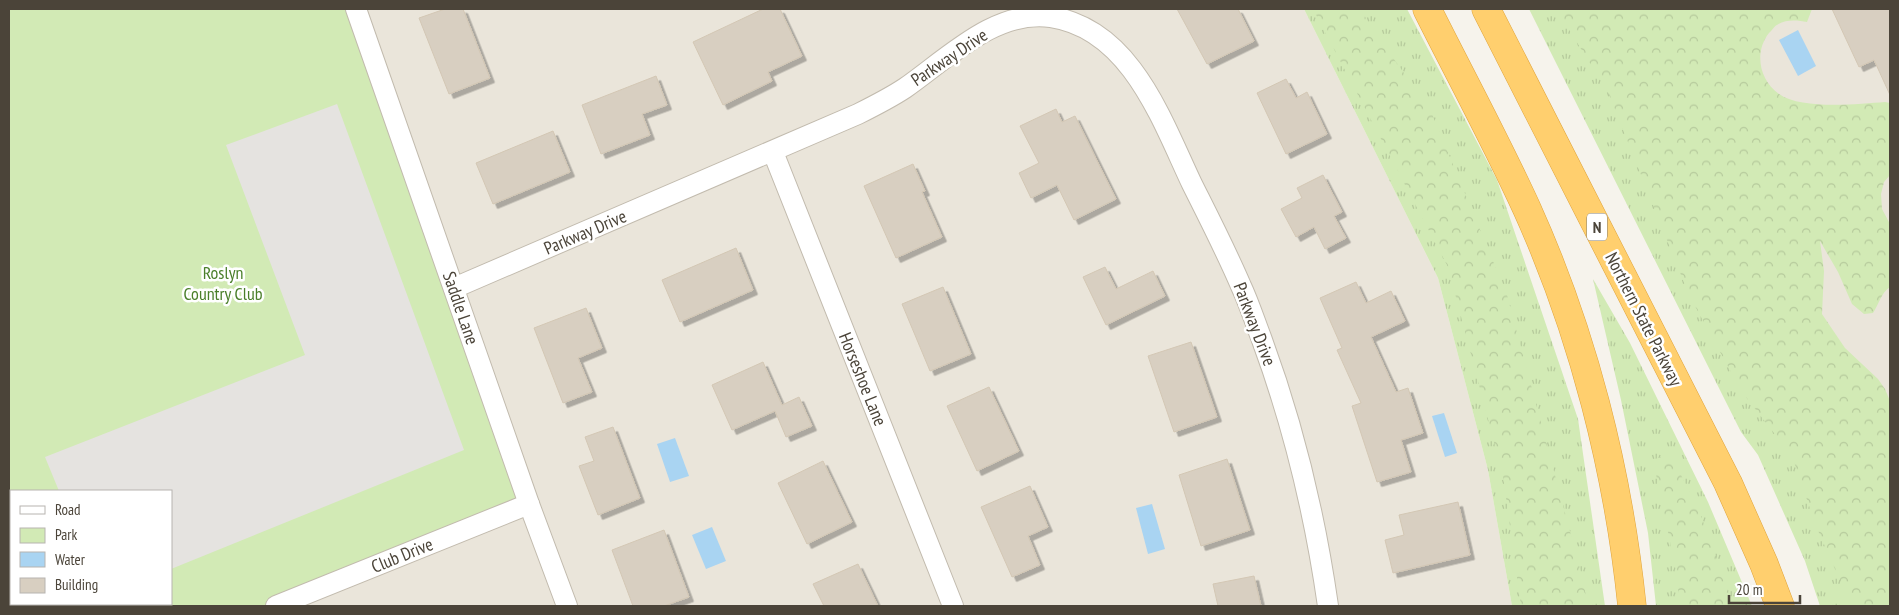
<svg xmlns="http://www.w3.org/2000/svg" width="1899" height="615" viewBox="0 0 1899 615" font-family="'PT Sans Narrow',sans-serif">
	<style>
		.residential { fill: #eae5da; fill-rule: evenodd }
		.grass { fill: url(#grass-tufts) }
		.forest { fill: url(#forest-crowns) }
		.green { fill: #d2eab5; fill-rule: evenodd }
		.parking { fill: #e5e3e0 }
		.water { fill: #a9d4f2 }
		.building { fill: #d8cfc1; stroke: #d3c7b4; filter: url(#shadow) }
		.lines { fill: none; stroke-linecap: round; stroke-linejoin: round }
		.street-casing { stroke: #c2bbae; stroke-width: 22 }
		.highway-casing { stroke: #e0a43c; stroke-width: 29 }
		.street { stroke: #fff; stroke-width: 20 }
		.highway { stroke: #ffcf6e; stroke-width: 28 }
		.labels { text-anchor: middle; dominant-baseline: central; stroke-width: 5; stroke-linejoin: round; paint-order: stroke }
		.shield { fill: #fff; stroke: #817c74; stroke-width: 1 }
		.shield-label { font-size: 16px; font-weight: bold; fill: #4b4439 }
		.street-label { font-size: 18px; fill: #4b4439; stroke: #fff }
		.park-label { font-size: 18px; fill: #4a7f2a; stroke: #fff }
	</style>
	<defs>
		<pattern id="grass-tufts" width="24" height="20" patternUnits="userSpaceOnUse" patternTransform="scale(1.25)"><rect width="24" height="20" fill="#d2eab5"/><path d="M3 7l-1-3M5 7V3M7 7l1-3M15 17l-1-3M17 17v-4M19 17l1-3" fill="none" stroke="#b6ca9c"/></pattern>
		<pattern id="forest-crowns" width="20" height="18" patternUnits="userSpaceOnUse" patternTransform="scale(1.25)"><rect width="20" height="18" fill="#d2eab5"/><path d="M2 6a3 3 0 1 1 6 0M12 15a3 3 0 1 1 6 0" fill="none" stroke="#b6ca9c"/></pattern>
		<filter id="shadow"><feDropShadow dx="4.5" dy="4.5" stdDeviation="0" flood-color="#0004"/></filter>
	</defs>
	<rect width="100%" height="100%" fill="#f6f3ec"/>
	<g class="residential">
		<path d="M 9,9 L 1304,9 L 1438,278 L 1488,470 L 1512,606 L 9,606 ZM 11,491 L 171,491 L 171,604 L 11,604 Z"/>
		<polygon points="1621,9 1890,9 1890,416 1632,31"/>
	</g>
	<g class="grass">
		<polygon points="1304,9 1407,9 1497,180 1578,419 1605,606 1512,606 1488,470 1438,278"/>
		<polygon points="1529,9 1621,9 1890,606 1820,606 1805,561 1758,455 1741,432"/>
		<polygon points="1593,279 1630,343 1708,502 1752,606 1656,606 1648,533 1621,400"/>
	</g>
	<g class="forest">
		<polygon points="1313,9 1361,9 1370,26 1430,109 1507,295 1584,584 1587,606 1521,606 1503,476 1448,267"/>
		<path d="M 1556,9 L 1812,9 L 1807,22 C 1797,20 1786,19 1777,25 C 1774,26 1772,31 1769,33 C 1754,52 1759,80 1779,94 C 1802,110 1857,104 1885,102 L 1890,103 L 1890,175 L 1884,182 L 1881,194 L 1882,209 L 1890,224 L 1890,287 C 1881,293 1879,304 1873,313 L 1864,314 L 1852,304 L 1838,272 L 1820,241 L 1824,271 L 1822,314 L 1845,348 L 1878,379 L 1885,389 L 1890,401 L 1890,606 L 1853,606 L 1850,603 L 1816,526 L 1792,456 L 1742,392 L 1689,295 L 1608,92 Z"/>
		<polygon points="1666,455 1674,461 1700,513 1734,606 1680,606 1676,570 1653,460"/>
	</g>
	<path class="green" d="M 9,9 L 356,9 L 527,507 L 277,606 L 9,606 ZM 11,491 L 171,491 L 171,604 L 11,604 Z"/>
	<polygon class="parking" points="337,104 464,450 171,569 171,491 59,491 45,457 305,355 226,145"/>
	<g class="water">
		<polygon points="1798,30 1816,66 1798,76 1779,40"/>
		<polygon points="1444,413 1457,453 1445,457 1432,416"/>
		<polygon points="675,438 689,476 670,482 657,444"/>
		<polygon points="1152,504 1165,549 1148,554 1136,508"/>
		<polygon points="712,527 726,561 706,569 692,535"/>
	</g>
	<g class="building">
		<polygon points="445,9 463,9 490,78 449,94 419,18"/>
		<polygon points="763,9 780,9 802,56 768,72 772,81 723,105 693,42"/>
		<polygon points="1177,9 1238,9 1254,41 1207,64"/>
		<polygon points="1832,9 1890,9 1890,95 1874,60 1859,67"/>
		<polygon points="656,76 667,105 642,114 650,135 601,154 582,105"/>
		<polygon points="1286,79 1296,98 1307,92 1327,134 1286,154 1257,93"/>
		<polygon points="1056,109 1062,122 1075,116 1116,199 1074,220 1057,185 1031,198 1019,173 1039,163 1020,126"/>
		<polygon points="553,131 570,172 493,204 476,163"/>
		<polygon points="913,164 925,191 922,192 942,237 896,258 864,186"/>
		<polygon points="1323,175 1342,212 1334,216 1346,238 1325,249 1314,227 1296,237 1281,209 1302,198 1297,188"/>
		<polygon points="736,248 753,290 680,322 662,280"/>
		<polygon points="1105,267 1116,289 1153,271 1165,296 1106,325 1083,277"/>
		<polygon points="1356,282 1366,303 1391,291 1405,321 1371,337 1396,392 1408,388 1423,433 1401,440 1411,472 1377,482 1352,406 1361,403 1337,350 1342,348 1320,298"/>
		<polygon points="943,287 971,354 930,371 902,304"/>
		<polygon points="586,308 602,348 578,358 592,392 563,403 534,328"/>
		<polygon points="1191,342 1217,417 1174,432 1148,356"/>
		<polygon points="763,362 782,405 799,397 812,426 786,437 775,411 732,430 712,385"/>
		<polygon points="989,387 1019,451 977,471 947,406"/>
		<polygon points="613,427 640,498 598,515 579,466 594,461 585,437"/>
		<polygon points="1227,459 1250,530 1201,546 1179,475"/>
		<polygon points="823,461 852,522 807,544 778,483"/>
		<polygon points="1030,486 1048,527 1028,536 1040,565 1012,577 981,507"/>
		<polygon points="1458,502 1470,555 1393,573 1385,540 1404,535 1399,515"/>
		<polygon points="664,530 689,597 664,606 633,606 612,550"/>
		<polygon points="858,564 878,606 824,606 813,584"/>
		<polygon points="1254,576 1261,606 1218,606 1213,584"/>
	</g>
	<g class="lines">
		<defs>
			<g id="street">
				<polyline points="356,9 529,504 567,606"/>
				<polyline points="773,152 953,606"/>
				<path d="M 454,288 L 858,114 C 874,106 890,98 905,88 C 947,59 995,9 1051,17 C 1131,29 1162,121 1192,184 C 1209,218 1226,251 1241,286 C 1249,303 1255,322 1262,340 C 1294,427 1315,515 1328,606"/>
				<polyline points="276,606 529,504"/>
			</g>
			<g id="highway">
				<path d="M 1427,9 C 1460,75 1496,141 1527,209 C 1583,333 1618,470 1632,606"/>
				<polyline points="1486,9 1728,483 1764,564 1780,606"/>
			</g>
		</defs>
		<use href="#street" class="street-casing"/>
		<use href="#highway" class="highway-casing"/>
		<use href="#street" class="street"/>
		<use href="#highway" class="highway"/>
	</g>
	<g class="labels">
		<rect class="shield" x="1587" y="213.5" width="20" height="27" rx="4"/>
		<g class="shield-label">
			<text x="1597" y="227">N</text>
		</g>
		<g class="street-label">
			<text transform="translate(949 57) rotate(-34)">Parkway Drive</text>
			<text transform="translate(585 232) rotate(-23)">Parkway Drive</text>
			<text transform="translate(461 308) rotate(71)">Saddle Lane</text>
			<text transform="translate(1644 319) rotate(63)">Northern State Parkway</text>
			<text transform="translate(1255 324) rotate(69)">Parkway Drive</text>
			<text transform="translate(863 379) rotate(68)">Horseshoe Lane</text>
			<text transform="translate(402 555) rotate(-22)">Club Drive</text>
		</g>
		<g class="park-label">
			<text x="223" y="272">Roslyn<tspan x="223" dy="21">Country Club</tspan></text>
		</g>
	</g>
	<rect width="1899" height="615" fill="none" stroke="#4b4439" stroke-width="20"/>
	<rect x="10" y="490" width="162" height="115" fill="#ffffff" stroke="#b7b4b0"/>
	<rect x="20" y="506" width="25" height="8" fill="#ffffff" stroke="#b7b4b0"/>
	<text x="55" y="515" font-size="15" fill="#4b4439">Road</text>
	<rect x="20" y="528" width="25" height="15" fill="#d2eab5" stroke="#b7b4b0"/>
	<text x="55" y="540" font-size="15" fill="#4b4439">Park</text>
	<rect x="20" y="552" width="25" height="15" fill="#a9d4f2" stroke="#b7b4b0"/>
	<text x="55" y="565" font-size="15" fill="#4b4439">Water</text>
	<rect x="20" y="578" width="25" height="15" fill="#d8cfc1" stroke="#b7b4b0"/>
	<text x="55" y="590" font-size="15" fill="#4b4439">Building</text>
	<path d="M1729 595v8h71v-8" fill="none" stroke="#4b4439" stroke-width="2.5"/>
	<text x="1736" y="595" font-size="15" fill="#4b4439" stroke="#ffffff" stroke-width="4" paint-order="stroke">20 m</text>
</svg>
